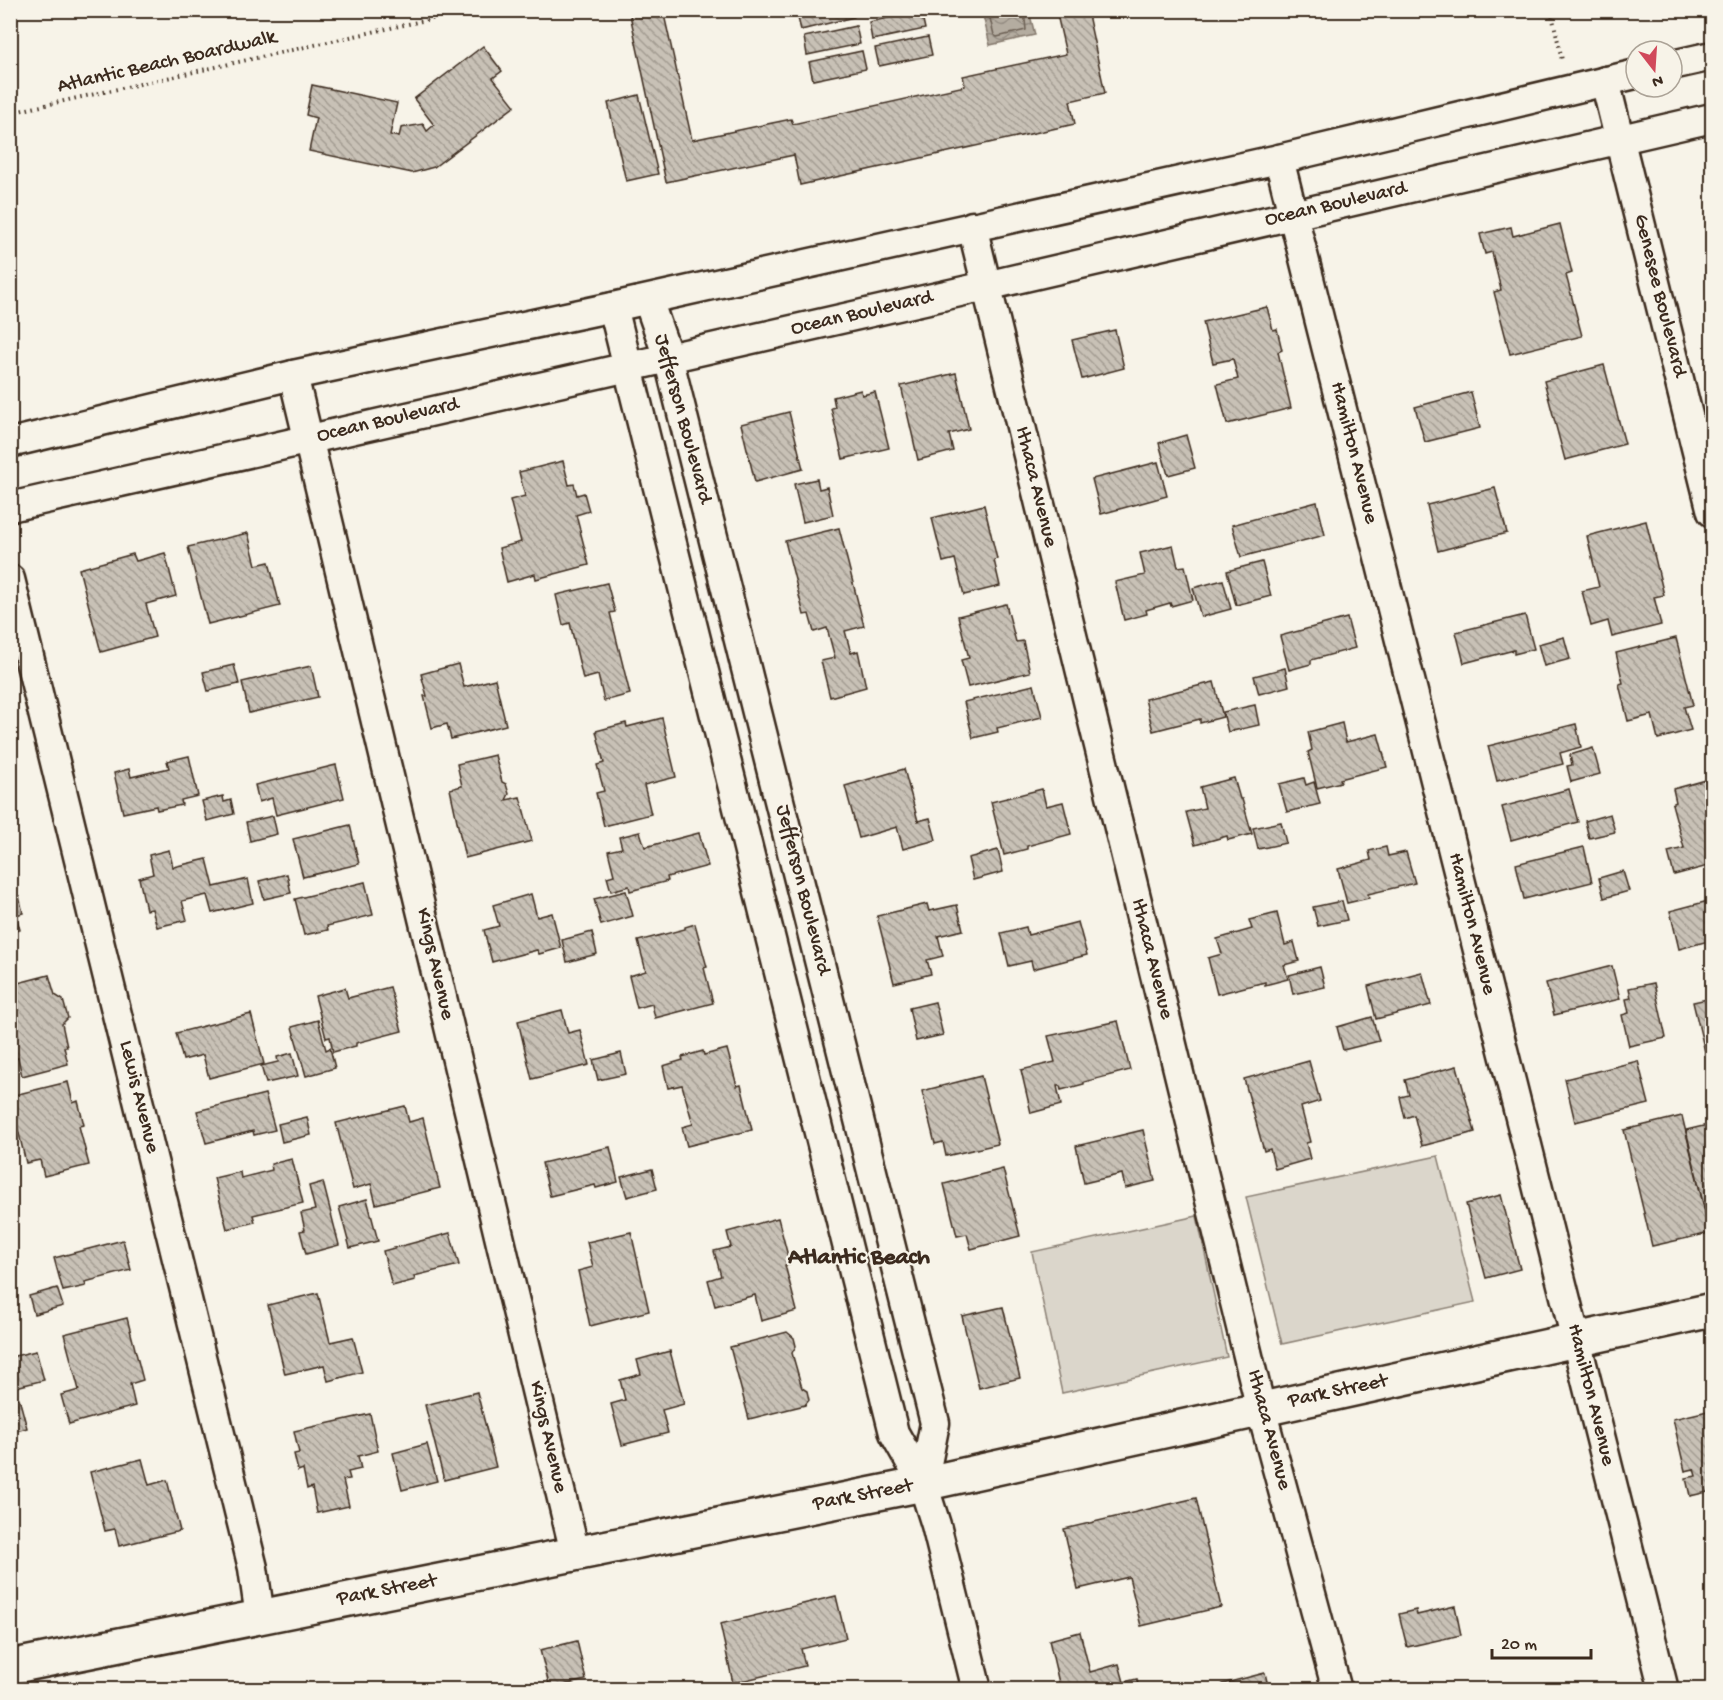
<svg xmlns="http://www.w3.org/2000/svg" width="1723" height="1700" viewBox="0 0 1723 1700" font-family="'Gochi Hand',sans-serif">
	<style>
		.grass { fill: #dbd6cb; stroke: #8b8074; stroke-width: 1.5 }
		.water { fill: url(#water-waves); stroke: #84786c; stroke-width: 1.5 }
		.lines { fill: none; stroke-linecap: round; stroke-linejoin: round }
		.shore { stroke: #6b5e52; stroke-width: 1.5 }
		.building { fill: url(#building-back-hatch); stroke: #3b2a1e; stroke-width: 1.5 }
		.minor-casing { stroke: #3b2a1e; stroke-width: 33 }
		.trunk-casing { stroke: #3b2a1e; stroke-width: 38 }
		.path { stroke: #3b2a1e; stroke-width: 4; stroke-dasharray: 1.5 4.5; stroke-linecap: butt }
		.minor { stroke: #f7f3e8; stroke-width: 28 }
		.trunk { stroke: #f7f3e8; stroke-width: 33 }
		.labels { text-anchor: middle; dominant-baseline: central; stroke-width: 4.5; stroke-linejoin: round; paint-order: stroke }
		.street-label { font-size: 21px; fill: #3b2a1e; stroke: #f7f3e8 }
		.quarter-label { font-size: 24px; font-weight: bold; fill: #3b2a1e; stroke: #f7f3e8 }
	</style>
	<defs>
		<pattern id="water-waves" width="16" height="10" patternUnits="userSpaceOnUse" patternTransform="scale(1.5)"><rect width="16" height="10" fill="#b4aca0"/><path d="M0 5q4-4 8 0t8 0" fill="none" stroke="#948c82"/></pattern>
		<pattern id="building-back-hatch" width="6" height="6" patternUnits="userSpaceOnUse" patternTransform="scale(1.5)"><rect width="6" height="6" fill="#c8c1b6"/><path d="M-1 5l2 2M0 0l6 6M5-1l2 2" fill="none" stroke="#a49d93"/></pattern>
	</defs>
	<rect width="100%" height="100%" fill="#f7f3e8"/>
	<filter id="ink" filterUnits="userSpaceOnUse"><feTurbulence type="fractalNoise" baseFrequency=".0167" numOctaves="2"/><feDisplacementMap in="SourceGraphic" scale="12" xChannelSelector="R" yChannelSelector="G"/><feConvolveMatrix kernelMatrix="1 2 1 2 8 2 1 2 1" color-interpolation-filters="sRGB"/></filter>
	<g filter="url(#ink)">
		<g class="grass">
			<polygon points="1438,1156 1475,1302 1282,1344 1246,1197"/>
			<polygon points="1197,1216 1227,1357 1062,1393 1032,1252"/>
		</g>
		<polygon class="water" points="982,11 1029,11 1035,35 990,45"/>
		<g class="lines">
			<polyline class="shore" points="988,10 994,35 997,37 1026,30 1024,10"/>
		</g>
		<g class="building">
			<polygon points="629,10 663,10 692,140 791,119 793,124 965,86 963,76 1066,54 1056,10 1087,10 1105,93 1070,101 1075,124 800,185 794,155 666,182"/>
			<polygon points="796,10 853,10 854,17 801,30"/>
			<polygon points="921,11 925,29 872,40 869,22"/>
			<polygon points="856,26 860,44 807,55 804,37"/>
			<polygon points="928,37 932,55 879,66 875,48"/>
			<polygon points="483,46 502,71 493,78 515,106 434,167 412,173 309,151 316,118 306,115 312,85 397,103 390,135 399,137 401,128 423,124 427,131 434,125 414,99"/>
			<polygon points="862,51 866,69 813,80 809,62"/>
			<polygon points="639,95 658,174 626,181 608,103"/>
			<polygon points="1560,224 1572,273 1566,275 1582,336 1510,354 1494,292 1501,290 1492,252 1485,254 1480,234 1511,227 1513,236"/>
			<polygon points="1267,307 1273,330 1277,329 1282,350 1278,352 1291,408 1227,424 1217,384 1238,379 1233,359 1213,363 1203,322"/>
			<polygon points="1115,330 1124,368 1082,379 1072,340"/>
			<polygon points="1604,365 1625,444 1565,460 1544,381"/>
			<polygon points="956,373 969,429 949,434 953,451 918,460 901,386"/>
			<polygon points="861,390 862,395 875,392 889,448 843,459 831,408 835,407 833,397"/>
			<polygon points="1471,392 1480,428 1425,442 1415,407"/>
			<polygon points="789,412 803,469 755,482 741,424"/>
			<polygon points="1186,435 1195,468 1168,475 1159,443"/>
			<polygon points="563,461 569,485 574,484 577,495 584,493 589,511 576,515 589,565 536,579 535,574 507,582 499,548 521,542 510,500 525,496 519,472"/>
			<polygon points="1158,462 1167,496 1101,514 1092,479"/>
			<polygon points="817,479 819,489 827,487 833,515 803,522 794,484"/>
			<polygon points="1495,488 1507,533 1438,551 1427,505"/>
			<polygon points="1317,502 1325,535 1241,557 1232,525"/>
			<polygon points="984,505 997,559 994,560 1000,586 964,595 955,559 943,562 932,518"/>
			<polygon points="1646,521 1664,595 1654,597 1661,625 1612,637 1608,621 1591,626 1582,591 1599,587 1587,536"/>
			<polygon points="839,528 864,626 845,631 851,653 858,651 866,687 830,697 821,661 835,658 827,628 814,632 809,614 804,615 785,541"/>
			<polygon points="248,533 256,565 269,562 280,606 208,624 188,547"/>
			<polygon points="1173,545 1178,567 1185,566 1193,600 1171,606 1170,603 1146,610 1147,614 1124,620 1115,582 1145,575 1140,553"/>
			<polygon points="165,553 176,596 146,604 155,637 101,652 79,569 133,554 136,561"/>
			<polygon points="1262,562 1271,596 1236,605 1227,571"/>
			<polygon points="1223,580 1231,609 1201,617 1193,588"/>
			<polygon points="607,583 615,612 610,613 630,694 604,701 598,675 583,679 570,623 563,625 556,595"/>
			<polygon points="1006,604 1016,642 1023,641 1030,672 968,687 961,660 969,658 958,616"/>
			<polygon points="1525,615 1534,649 1514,654 1514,650 1464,663 1456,632"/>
			<polygon points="1347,618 1355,648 1311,660 1311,664 1289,670 1280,636"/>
			<polygon points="1564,637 1570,659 1544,666 1538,644"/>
			<polygon points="1676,638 1693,705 1684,707 1691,730 1658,739 1652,715 1628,721 1619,684 1623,683 1616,653"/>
			<polygon points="458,664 464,687 495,679 506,725 451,739 447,724 432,728 424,696 427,696 421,674"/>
			<polygon points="234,665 239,684 208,691 203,672"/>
			<polygon points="311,666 318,697 249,713 242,682"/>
			<polygon points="1285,668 1289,686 1259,694 1254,676"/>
			<polygon points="1214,682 1223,717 1200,723 1200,719 1153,731 1145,699"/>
			<polygon points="1034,685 1042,717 997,728 998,732 973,738 964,702"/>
			<polygon points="1255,705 1259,725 1228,732 1223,712"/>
			<polygon points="662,718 676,777 644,785 651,814 604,826 596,793 604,791 597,765 604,763 596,731 626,723 627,727"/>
			<polygon points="1342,723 1346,742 1378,734 1387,767 1340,779 1341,782 1317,788 1308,752 1312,750 1308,732"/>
			<polygon points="1576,724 1581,747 1560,753 1563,764 1497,781 1488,746"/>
			<polygon points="1593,748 1600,774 1571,782 1567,766 1572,765 1570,755"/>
			<polygon points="495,755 502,782 506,784 509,794 506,800 520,797 532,841 465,858 450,789 462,786 457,764"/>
			<polygon points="189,756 198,796 181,800 182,805 157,810 156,806 123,813 114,773 129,769 131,777 169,768 167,761"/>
			<polygon points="336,765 344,798 276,815 272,798 259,802 255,785"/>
			<polygon points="904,769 918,821 930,818 936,840 903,849 897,827 859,838 845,786"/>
			<polygon points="1234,778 1240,799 1242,799 1252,834 1228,840 1227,836 1195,845 1186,812 1205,808 1200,787"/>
			<polygon points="1304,778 1306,785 1314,782 1320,804 1287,812 1279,784"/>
			<polygon points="1706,780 1709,794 1712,793 1712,865 1674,875 1668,852 1684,848 1672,804 1676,802 1673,789"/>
			<polygon points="1042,789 1046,806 1063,802 1071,834 1027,846 1027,849 1004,855 991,802"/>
			<polygon points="1569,789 1578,822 1511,840 1502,807"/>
			<polygon points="223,796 224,802 231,800 234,814 207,821 202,801"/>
			<polygon points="1610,814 1615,832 1589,838 1585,821"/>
			<polygon points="273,816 277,834 250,841 246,822"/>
			<polygon points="1281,822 1286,843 1258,849 1253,828"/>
			<polygon points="350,825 359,864 303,877 293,839"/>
			<polygon points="640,832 645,847 699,833 708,866 667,877 668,881 630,891 629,886 611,891 607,877 614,875 608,851 622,848 619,837"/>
			<polygon points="1386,847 1388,856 1406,852 1415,883 1368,894 1369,898 1347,903 1338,869 1371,860 1369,851"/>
			<polygon points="1584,847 1592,882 1524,899 1516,864"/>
			<polygon points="169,850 173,867 207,859 214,887 248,879 253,903 212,913 207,895 182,901 187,920 157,927 152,909 146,910 139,878 153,874 149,855"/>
			<polygon points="998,850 1003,872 973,880 968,858"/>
			<polygon points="1623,871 1629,891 1604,898 1599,878"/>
			<polygon points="287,874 291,893 264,899 259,881"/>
			<polygon points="365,882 373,915 327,926 328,930 304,935 295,899"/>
			<polygon points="626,891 633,916 601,925 594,899"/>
			<polygon points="10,892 12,898 19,896 23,913 16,915 20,930 10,932"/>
			<polygon points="531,894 537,917 552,913 561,948 539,954 537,950 492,962 484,930 499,926 493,905"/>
			<polygon points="1712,900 1712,940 1679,949 1670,911"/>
			<polygon points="1342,901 1347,920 1318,926 1313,907"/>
			<polygon points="927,904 929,911 957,905 963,930 938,936 943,956 927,960 931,974 894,983 877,916"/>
			<polygon points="1277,913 1285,945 1294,942 1299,961 1284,965 1288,979 1265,985 1265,982 1217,994 1208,958 1222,954 1217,939 1252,929 1249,920"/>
			<polygon points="1078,922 1087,955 1033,969 1031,961 1009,966 1001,933 1026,927 1028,935"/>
			<polygon points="695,924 707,967 704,968 713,1003 655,1018 652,1004 637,1008 629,976 646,971 638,941 685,929 685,927"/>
			<polygon points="592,932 597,954 567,962 562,940"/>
			<polygon points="1612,966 1620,999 1554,1015 1546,983"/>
			<polygon points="1320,967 1325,987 1293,994 1289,975"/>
			<polygon points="1422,972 1431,1005 1376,1019 1368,986"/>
			<polygon points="49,975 55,995 63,1000 68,1018 62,1024 67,1047 64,1047 68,1064 22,1076 18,1058 10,1060 10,985"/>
			<polygon points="1654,983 1666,1038 1629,1046 1622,1015 1629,1013 1626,999 1631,998 1629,988"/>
			<polygon points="390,987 402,1031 356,1043 356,1046 333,1052 330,1037 326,1038 315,996 345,988 348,998"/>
			<polygon points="1712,998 1712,1054 1706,1056 1693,1002"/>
			<polygon points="935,1002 943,1035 916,1041 909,1008"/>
			<polygon points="562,1010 568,1033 580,1030 589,1065 532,1079 518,1021"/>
			<polygon points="251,1014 264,1064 209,1078 203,1055 183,1060 176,1033"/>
			<polygon points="1372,1017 1379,1041 1343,1050 1337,1027"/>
			<polygon points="318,1020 326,1050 330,1048 335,1068 306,1076 292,1027"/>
			<polygon points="1118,1021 1130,1070 1084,1082 1084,1084 1061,1090 1060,1086 1057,1086 1061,1105 1031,1113 1021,1070 1055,1062 1048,1036"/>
			<polygon points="727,1049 737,1086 741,1085 752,1130 687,1146 682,1127 693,1124 682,1085 668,1088 663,1066 683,1060 682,1057 703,1051 704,1055"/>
			<polygon points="292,1053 298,1076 266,1083 261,1066 278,1062 277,1057"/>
			<polygon points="621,1053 626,1074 598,1080 593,1060"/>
			<polygon points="1309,1061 1320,1101 1301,1107 1310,1142 1306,1143 1310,1159 1275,1169 1270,1149 1264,1151 1244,1079"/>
			<polygon points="1638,1061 1649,1104 1575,1122 1565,1079"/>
			<polygon points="1457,1066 1475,1132 1422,1146 1414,1115 1405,1118 1400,1097 1409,1095 1405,1080"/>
			<polygon points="981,1076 998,1144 946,1156 943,1142 935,1144 922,1091"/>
			<polygon points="68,1082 73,1103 78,1101 84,1125 79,1126 89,1165 44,1176 40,1160 26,1163 10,1096"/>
			<polygon points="265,1094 275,1130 254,1135 253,1131 206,1143 197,1111"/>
			<polygon points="405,1106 409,1122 423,1118 440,1188 376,1204 371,1184 353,1189 336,1123"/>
			<polygon points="1682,1116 1710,1233 1652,1246 1624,1130"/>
			<polygon points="307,1117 311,1135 282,1142 278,1124"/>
			<polygon points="1712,1124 1712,1233 1710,1233 1686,1130"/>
			<polygon points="1143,1130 1155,1181 1125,1188 1122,1174 1084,1183 1076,1146"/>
			<polygon points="610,1147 618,1182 596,1188 595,1185 550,1196 542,1163"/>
			<polygon points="292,1159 303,1203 253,1215 255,1222 227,1229 214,1178 240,1172 241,1178 272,1170 271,1164"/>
			<polygon points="652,1169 657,1189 627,1197 621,1177"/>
			<polygon points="1003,1169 1020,1236 971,1249 967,1234 957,1236 944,1184"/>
			<polygon points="323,1182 339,1245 306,1254 300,1231 305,1230 301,1213 315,1210 309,1186"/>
			<polygon points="1501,1195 1520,1269 1486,1278 1466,1204"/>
			<polygon points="367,1199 378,1241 350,1248 339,1207"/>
			<polygon points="778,1218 790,1264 785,1265 797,1311 761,1321 755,1295 715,1306 708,1280 721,1276 714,1251 731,1247 727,1232"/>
			<polygon points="631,1232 649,1311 590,1326 578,1271 593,1267 587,1242"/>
			<polygon points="450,1233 459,1265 414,1276 415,1280 392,1286 383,1251"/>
			<polygon points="123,1240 131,1270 85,1282 86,1286 63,1291 54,1258"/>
			<polygon points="57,1288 63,1306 34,1314 29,1296"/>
			<polygon points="318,1293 330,1342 353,1337 362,1372 328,1381 324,1365 285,1374 268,1305"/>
			<polygon points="1003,1307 1020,1378 979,1388 962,1316"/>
			<polygon points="127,1318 143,1380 130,1384 135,1406 69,1424 61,1395 79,1390 64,1334"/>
			<polygon points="787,1332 794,1338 796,1346 792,1353 802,1388 807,1391 809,1400 805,1405 749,1419 730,1347"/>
			<polygon points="36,1351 44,1380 12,1388 10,1381 10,1357"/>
			<polygon points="670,1351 684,1404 662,1410 668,1433 622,1445 611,1404 625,1400 620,1380 641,1374 637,1360"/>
			<polygon points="10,1391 13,1399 19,1398 27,1428 13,1432 16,1445 10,1447"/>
			<polygon points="477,1392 496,1467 444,1480 425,1405"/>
			<polygon points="1712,1410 1712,1491 1690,1496 1686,1478 1696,1476 1694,1469 1685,1471 1673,1419"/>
			<polygon points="370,1414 378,1451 358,1456 361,1469 348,1472 350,1479 343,1480 349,1506 317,1513 312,1487 307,1489 303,1469 298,1471 294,1454 299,1453 294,1431"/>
			<polygon points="427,1444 437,1481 402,1490 393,1453"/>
			<polygon points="142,1459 149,1485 167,1480 180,1531 119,1546 115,1529 105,1531 90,1472"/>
			<polygon points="1196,1498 1221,1607 1141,1626 1129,1577 1078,1589 1064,1529"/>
			<polygon points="1712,1583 1712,1608 1707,1585"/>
			<polygon points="836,1596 846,1638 801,1649 805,1666 733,1683 720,1624"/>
			<polygon points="1455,1606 1461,1635 1407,1647 1399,1614 1416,1610 1417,1615"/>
			<polygon points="1080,1632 1090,1672 1119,1664 1124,1682 1137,1679 1139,1690 1055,1690 1054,1684 1059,1683 1049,1640"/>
			<polygon points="577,1641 586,1680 550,1688 540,1650"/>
			<polygon points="1265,1673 1269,1690 1224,1690 1222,1684"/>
			<polygon points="412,1684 414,1690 391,1690"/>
		</g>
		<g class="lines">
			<defs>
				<g id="minor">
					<polyline points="1672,65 1712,56"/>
					<polyline points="1605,81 1712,512"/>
					<polyline points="1279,159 1664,1690"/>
					<polyline points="972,226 1261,1409 1337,1690"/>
					<polyline points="648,300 668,357 935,1423 923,1484"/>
					<polyline points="613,307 894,1433 923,1484 936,1525 977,1690"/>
					<polyline points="293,375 575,1553"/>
					<polyline points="10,443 293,375 613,307 1279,159 1636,74"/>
					<polyline points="10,507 986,286 1712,118"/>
					<polyline points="10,579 253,1568 260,1617"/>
				</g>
				<polyline id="trunk" points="10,1667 923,1484 1712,1310"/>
			</defs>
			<use href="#minor" class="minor-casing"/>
			<use href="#trunk" class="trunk-casing"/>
			<g class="path">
				<polyline points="1551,10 1562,60"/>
				<polyline points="10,113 471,10"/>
			</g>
			<use href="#minor" class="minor"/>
			<use href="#trunk" class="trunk"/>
		</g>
	</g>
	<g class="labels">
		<g class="street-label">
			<text transform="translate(167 63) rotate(-13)">Atlantic Beach Boardwalk</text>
			<text transform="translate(1336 205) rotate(-13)">Ocean Boulevard</text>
			<text transform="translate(1659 296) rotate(76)">Genesee Boulevard</text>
			<text transform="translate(862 314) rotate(-13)">Ocean Boulevard</text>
			<text transform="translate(682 419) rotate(75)">Jefferson Boulevard</text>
			<text transform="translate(388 421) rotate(-13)">Ocean Boulevard</text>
			<text transform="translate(1353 453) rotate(76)">Hamilton Avenue</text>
			<text transform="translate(1035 487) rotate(76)">Ithaca Avenue</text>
			<text transform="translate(802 890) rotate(76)">Jefferson Boulevard</text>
			<text transform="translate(1471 924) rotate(76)">Hamilton Avenue</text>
			<text transform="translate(1151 959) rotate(76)">Ithaca Avenue</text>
			<text transform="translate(434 964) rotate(77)">Kings Avenue</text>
			<text transform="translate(138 1097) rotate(76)">Lewis Avenue</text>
			<text transform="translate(1338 1392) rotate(-12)">Park Street</text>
			<text transform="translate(1590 1395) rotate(76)">Hamilton Avenue</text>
			<text transform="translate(1268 1430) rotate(75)">Ithaca Avenue</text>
			<text transform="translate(547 1437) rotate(77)">Kings Avenue</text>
			<text transform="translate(863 1496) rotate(-11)">Park Street</text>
			<text transform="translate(387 1591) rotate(-11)">Park Street</text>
		</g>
		<g class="quarter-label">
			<text x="859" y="1258">Atlantic Beach</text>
		</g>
	</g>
	<rect width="1723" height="1700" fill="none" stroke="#f7f3e8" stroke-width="36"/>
	<rect x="18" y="18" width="1687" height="1664" fill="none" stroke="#3b2a1e" stroke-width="2" filter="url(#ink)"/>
	<g transform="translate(1654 69) rotate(163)"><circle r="28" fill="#f7f3e8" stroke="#aca397" stroke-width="1.5"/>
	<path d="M0-4.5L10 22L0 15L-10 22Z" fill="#d1495b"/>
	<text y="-9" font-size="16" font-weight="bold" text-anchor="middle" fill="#3b2a1e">N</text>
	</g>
	<path d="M1492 1649v9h99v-9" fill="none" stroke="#3b2a1e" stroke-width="3"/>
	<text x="1501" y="1649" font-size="18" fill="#3b2a1e" stroke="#f7f3e8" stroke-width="4.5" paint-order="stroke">20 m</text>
</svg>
